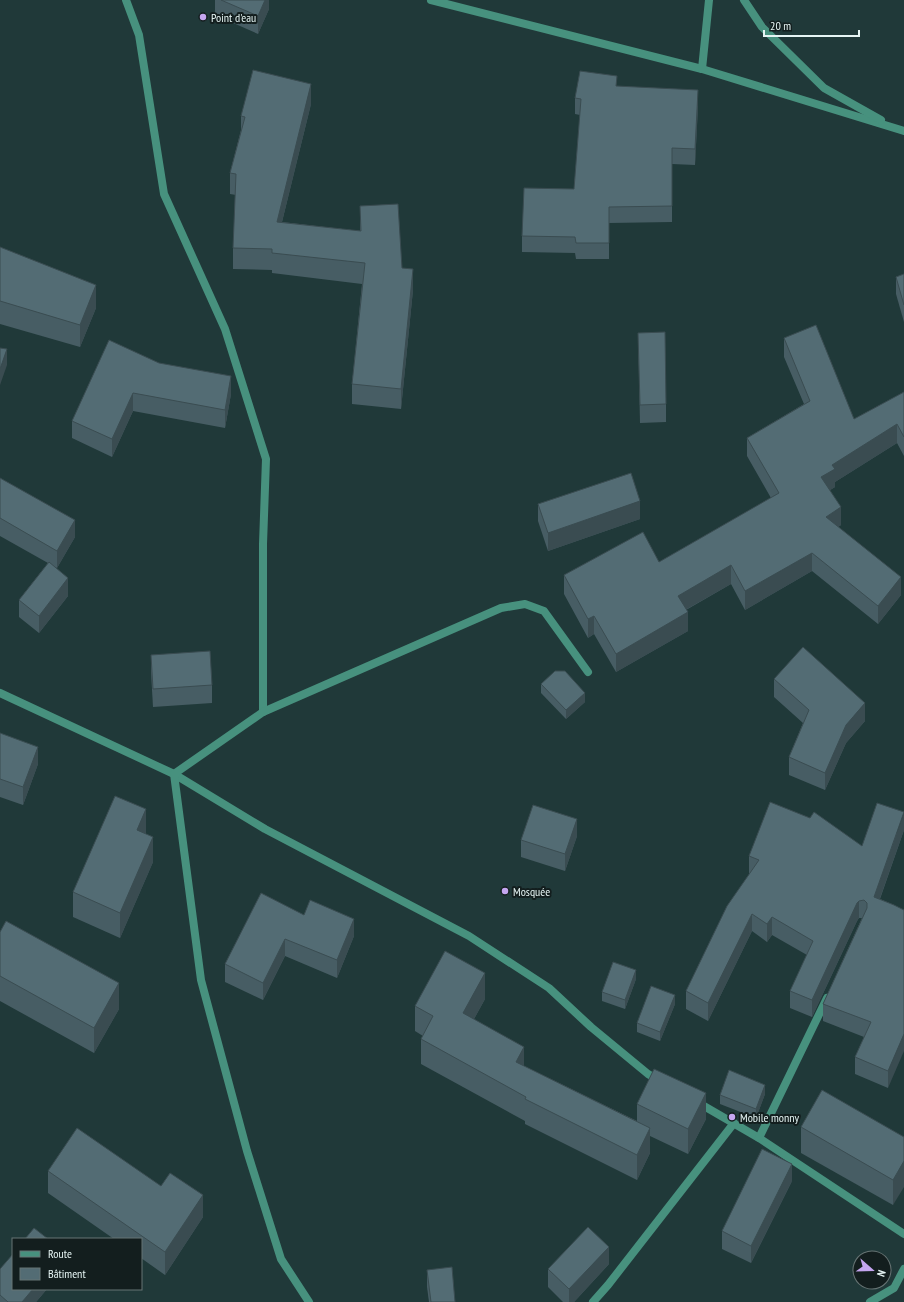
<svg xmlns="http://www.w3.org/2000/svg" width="904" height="1302" viewBox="0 0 904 1302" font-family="'PT Sans Narrow',sans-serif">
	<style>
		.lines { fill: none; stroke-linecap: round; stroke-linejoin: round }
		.minor { stroke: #47917e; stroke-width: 8 }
		.wall { fill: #475d64 }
		.shaded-wall { fill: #3a4c51 }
		.building { fill: #536c74; stroke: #3a4c51 }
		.poi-dot { fill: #c5a6f0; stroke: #131e1e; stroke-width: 1.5 }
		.labels { text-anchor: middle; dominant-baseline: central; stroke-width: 4; stroke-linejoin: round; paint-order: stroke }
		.poi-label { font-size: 12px; fill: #e6f5f4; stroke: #131e1e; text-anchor: start }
	</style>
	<rect width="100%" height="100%" fill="#203939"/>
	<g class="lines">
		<g class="minor">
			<polyline points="126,0 139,35 164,194 225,329 266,459 263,544 263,712"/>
			<polyline points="431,0 702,69 904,131"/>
			<polyline points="744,0 762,27 824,88 881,120"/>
			<polyline points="702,69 709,0"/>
			<polyline points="0,693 174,774 265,829 469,936 549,988 591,1027 648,1074 660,1081"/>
			<polyline points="697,1102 759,1138 904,1234"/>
			<polyline points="759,1138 827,998"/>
			<polyline points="309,1302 281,1259 247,1151 201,980 174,774 263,712 501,608 525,604 544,611 588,672"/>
			<polyline points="593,1302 608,1285 734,1123"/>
			<polyline points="870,1302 894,1288 904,1269"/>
		</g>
	</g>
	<g class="wall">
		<polygon points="215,0 269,0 269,9 258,34 215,15"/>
		<polygon points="617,86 698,106 695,165 672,164 672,222 609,223 609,259 576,259 575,253 522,252 522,236 574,189 580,115 575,114 575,98"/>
		<polygon points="311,104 282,222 360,231 360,206 402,268 413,290 401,409 352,404 352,384 362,284 272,273 272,270 233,269 233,248 236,195 230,194 230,173 241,130 241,116"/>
		<polygon points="0,247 96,308 80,347 0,324"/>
		<polygon points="904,274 904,322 896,294 896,277"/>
		<polygon points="638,333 666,404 666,422 640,423"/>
		<polygon points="784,338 854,419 904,392 904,456 897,443 835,482 835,487 830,490 841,525 838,527 901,595 878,624 812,571 745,610 731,584 686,610 688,631 616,672 594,634 588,638 564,594 564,575 659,562 771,498 747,456 747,438 804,404 784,357"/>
		<polygon points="159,363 231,394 225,428 133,411 112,457 72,438 72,421"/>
		<polygon points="0,478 75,537 57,568 54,567 68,596 39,633 19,617 19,600 48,563 0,536"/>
		<polygon points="538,504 640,519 548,551 538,521"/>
		<polygon points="151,655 212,685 212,703 153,707 151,672"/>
		<polygon points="774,679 865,721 846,743 825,790 789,775 789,757 803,723 774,697"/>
		<polygon points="541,684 585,702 566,719 541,693"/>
		<polygon points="0,733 38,764 23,805 0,797"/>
		<polygon points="904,830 880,899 894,905 888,1088 855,1074 855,1057 864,1037 823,1021 823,1004 862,918 859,918 857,921 812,1017 790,1008 790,991 807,955 772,935 767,942 752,931 708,1021 686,1009 686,991 750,874 749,874 749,856 862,846"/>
		<polygon points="146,834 153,862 120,938 73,917 73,892"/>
		<polygon points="577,836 565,871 521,857 521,840"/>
		<polygon points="304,915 354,936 337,978 285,956 263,1000 225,982 225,964"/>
		<polygon points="0,932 119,1009 94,1053 0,1001"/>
		<polygon points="636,979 625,1009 602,1001 602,992"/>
		<polygon points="485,999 474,1019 524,1066 637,1121 637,1104 706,1119 688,1154 650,1136 650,1153 637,1180 525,1124 525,1121 421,1064 421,1039 423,1036 415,1031 415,1006"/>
		<polygon points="675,1004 660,1041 637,1032 637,1023"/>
		<polygon points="765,1094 756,1118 720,1104 720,1095"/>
		<polygon points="801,1127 904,1137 893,1205 801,1153"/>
		<polygon points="48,1171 203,1217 165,1275 141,1258 141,1239 114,1239 48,1193"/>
		<polygon points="792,1181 751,1263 722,1249 722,1231"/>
		<polygon points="609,1264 574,1302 563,1302 548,1287 548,1269"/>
		<polygon points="0,1269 13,1289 47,1289 36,1302 0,1302"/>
		<polygon points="427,1270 455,1302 429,1302 427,1287"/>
	</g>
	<g class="shaded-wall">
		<polygon points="265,0 269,0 269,9 258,34 258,16"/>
		<polygon points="311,84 311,104 277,242 277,222"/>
		<polygon points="698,90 698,106 695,165 695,149"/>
		<polygon points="413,269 413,290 401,409 401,389"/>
		<polygon points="96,285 96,308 80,347 80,325"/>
		<polygon points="7,349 7,365 0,385 0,369"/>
		<polygon points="231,376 231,394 225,428 225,410"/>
		<polygon points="133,393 133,411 112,457 112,439"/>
		<polygon points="897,424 897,443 835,482 835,487 821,496 821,477 832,465"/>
		<polygon points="640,501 640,519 548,551 548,533"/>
		<polygon points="841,507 841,525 826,535 826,517"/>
		<polygon points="75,520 75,537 57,568 57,551"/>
		<polygon points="812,553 812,571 745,610 745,591"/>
		<polygon points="731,565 731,584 678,614 678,596"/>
		<polygon points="901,577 901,595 878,624 878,606"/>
		<polygon points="68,578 68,596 39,633 39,616"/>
		<polygon points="688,612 688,631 616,672 616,654"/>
		<polygon points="594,616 594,634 588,638 588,619"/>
		<polygon points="585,693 585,702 566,719 566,710"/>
		<polygon points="865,703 865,721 846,743 825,790 825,773 846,725"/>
		<polygon points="38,747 38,764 23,805 23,787"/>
		<polygon points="146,809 146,835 137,830"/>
		<polygon points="904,813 904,830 874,915 874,897"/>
		<polygon points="577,819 577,836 565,871 565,854"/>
		<polygon points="153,837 153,862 120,938 120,913"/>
		<polygon points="859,901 859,918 857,921 812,1017 812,1000 857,903"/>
		<polygon points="752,914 752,931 708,1021 708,1003"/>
		<polygon points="772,917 772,935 767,942 767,924"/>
		<polygon points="354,919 354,936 337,978 337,960"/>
		<polygon points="285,939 285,956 263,1000 263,983"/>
		<polygon points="636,970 636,979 625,1009 625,1000"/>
		<polygon points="485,973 485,999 463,1039 463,1013"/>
		<polygon points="119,983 119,1009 94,1053 94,1028"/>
		<polygon points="675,995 675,1004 660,1041 660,1032"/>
		<polygon points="904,1034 904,1051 888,1088 888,1071"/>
		<polygon points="524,1047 524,1072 516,1062"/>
		<polygon points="765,1085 765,1094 756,1118 756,1109"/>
		<polygon points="706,1093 706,1119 688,1154 688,1129"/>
		<polygon points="650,1128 650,1153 637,1180 637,1155"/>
		<polygon points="904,1161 904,1187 893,1205 893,1180"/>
		<polygon points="792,1164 792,1181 751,1263 751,1246"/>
		<polygon points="203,1195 203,1217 165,1275 165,1252"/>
		<polygon points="609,1247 609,1264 574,1302 569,1302 569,1289"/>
		<polygon points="33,1289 47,1289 36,1302 22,1302"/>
	</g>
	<g class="building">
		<polygon points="221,0 265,0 258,16"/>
		<polygon points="253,70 311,84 277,222 361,231 360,206 398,204 402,268 413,269 401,389 352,384 365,263 272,253 272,249 233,248 236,174 230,173 245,117 241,116"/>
		<polygon points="580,71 617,76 616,86 698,90 695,149 672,148 672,206 609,207 609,243 576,243 575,237 522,236 524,188 574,189 581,99 575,98"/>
		<polygon points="0,247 96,285 80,325 0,301"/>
		<polygon points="904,274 904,305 896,277"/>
		<polygon points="816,325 854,419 904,392 904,437 897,424 832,465 835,469 821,477 841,507 826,517 901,577 878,606 812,553 745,591 731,565 678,596 688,612 616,654 594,616 588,619 564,575 643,532 659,562 779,493 747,438 810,401 784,338"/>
		<polygon points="665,332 666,404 640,405 638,333"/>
		<polygon points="109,340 159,363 231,376 225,410 133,393 112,439 72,421"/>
		<polygon points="0,348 7,349 0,369"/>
		<polygon points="631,473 640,501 548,533 538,504"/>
		<polygon points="0,478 75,520 57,551 0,518"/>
		<polygon points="49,562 68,578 39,616 19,600"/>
		<polygon points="803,647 865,703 846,725 825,773 789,757 809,710 774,679"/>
		<polygon points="210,651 212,685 153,689 151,655"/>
		<polygon points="555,671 565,671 585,693 566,710 541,684"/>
		<polygon points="0,733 38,747 23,787 0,779"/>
		<polygon points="115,796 146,809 137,830 153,837 120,913 73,892"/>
		<polygon points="770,802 810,818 814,812 862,846 877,803 904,812 874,897 894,905 904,910 904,1034 888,1071 855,1057 871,1022 823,1004 867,908 867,903 864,900 859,901 857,903 812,1000 790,991 813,941 772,917 767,924 752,914 708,1003 686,991 727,906 759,860 749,856"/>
		<polygon points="533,805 577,819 565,854 521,840"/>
		<polygon points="261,893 304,915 310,900 354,919 337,960 285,939 263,983 225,964"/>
		<polygon points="6,921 119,983 94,1028 0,976 0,932"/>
		<polygon points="445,951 485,973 463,1013 524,1047 516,1062 650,1128 637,1155 525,1099 526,1097 421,1039 433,1016 415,1006"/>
		<polygon points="613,962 636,970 625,1000 602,992"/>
		<polygon points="651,986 675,995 660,1032 637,1023"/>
		<polygon points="654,1069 706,1093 688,1129 637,1104"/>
		<polygon points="729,1070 765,1085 756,1109 720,1095"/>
		<polygon points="822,1090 904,1137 904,1161 893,1180 801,1127"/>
		<polygon points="77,1128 161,1186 170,1173 203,1195 165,1252 48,1171"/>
		<polygon points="762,1149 792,1164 751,1246 722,1231"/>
		<polygon points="588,1227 609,1247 569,1289 548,1269"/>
		<polygon points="34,1228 48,1239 25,1239"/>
		<polygon points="13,1254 13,1289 33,1289 22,1302 8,1302 0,1295 0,1269"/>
		<polygon points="452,1267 455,1302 431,1302 427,1270"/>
	</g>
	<g class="poi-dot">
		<circle cx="203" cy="17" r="4"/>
		<circle cx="505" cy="891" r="4"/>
		<circle cx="732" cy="1117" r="4"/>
	</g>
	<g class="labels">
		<g class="poi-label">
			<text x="211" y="17">Point d'eau</text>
			<text x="513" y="891">Mosquée</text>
			<text x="740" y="1117">Mobile monny</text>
		</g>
	</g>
	<rect x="12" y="1238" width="130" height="52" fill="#131e1e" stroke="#677474"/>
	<rect x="20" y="1251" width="20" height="6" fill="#47917e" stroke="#677474"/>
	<text x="48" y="1258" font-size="12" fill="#e6f5f4">Route</text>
	<rect x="20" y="1268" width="20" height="12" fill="#536c74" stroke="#677474"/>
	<text x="48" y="1278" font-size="12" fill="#e6f5f4">Bâtiment</text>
	<g transform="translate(872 1270) rotate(110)"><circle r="19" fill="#131e1e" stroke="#677474"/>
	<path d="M0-3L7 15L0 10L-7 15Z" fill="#c5a6f0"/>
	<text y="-6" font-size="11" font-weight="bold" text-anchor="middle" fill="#e6f5f4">N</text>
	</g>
	<path d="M764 30v6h95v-6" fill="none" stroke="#e6f5f4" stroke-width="2"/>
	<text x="770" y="30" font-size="12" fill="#e6f5f4" stroke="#131e1e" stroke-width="3" paint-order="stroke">20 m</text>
</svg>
